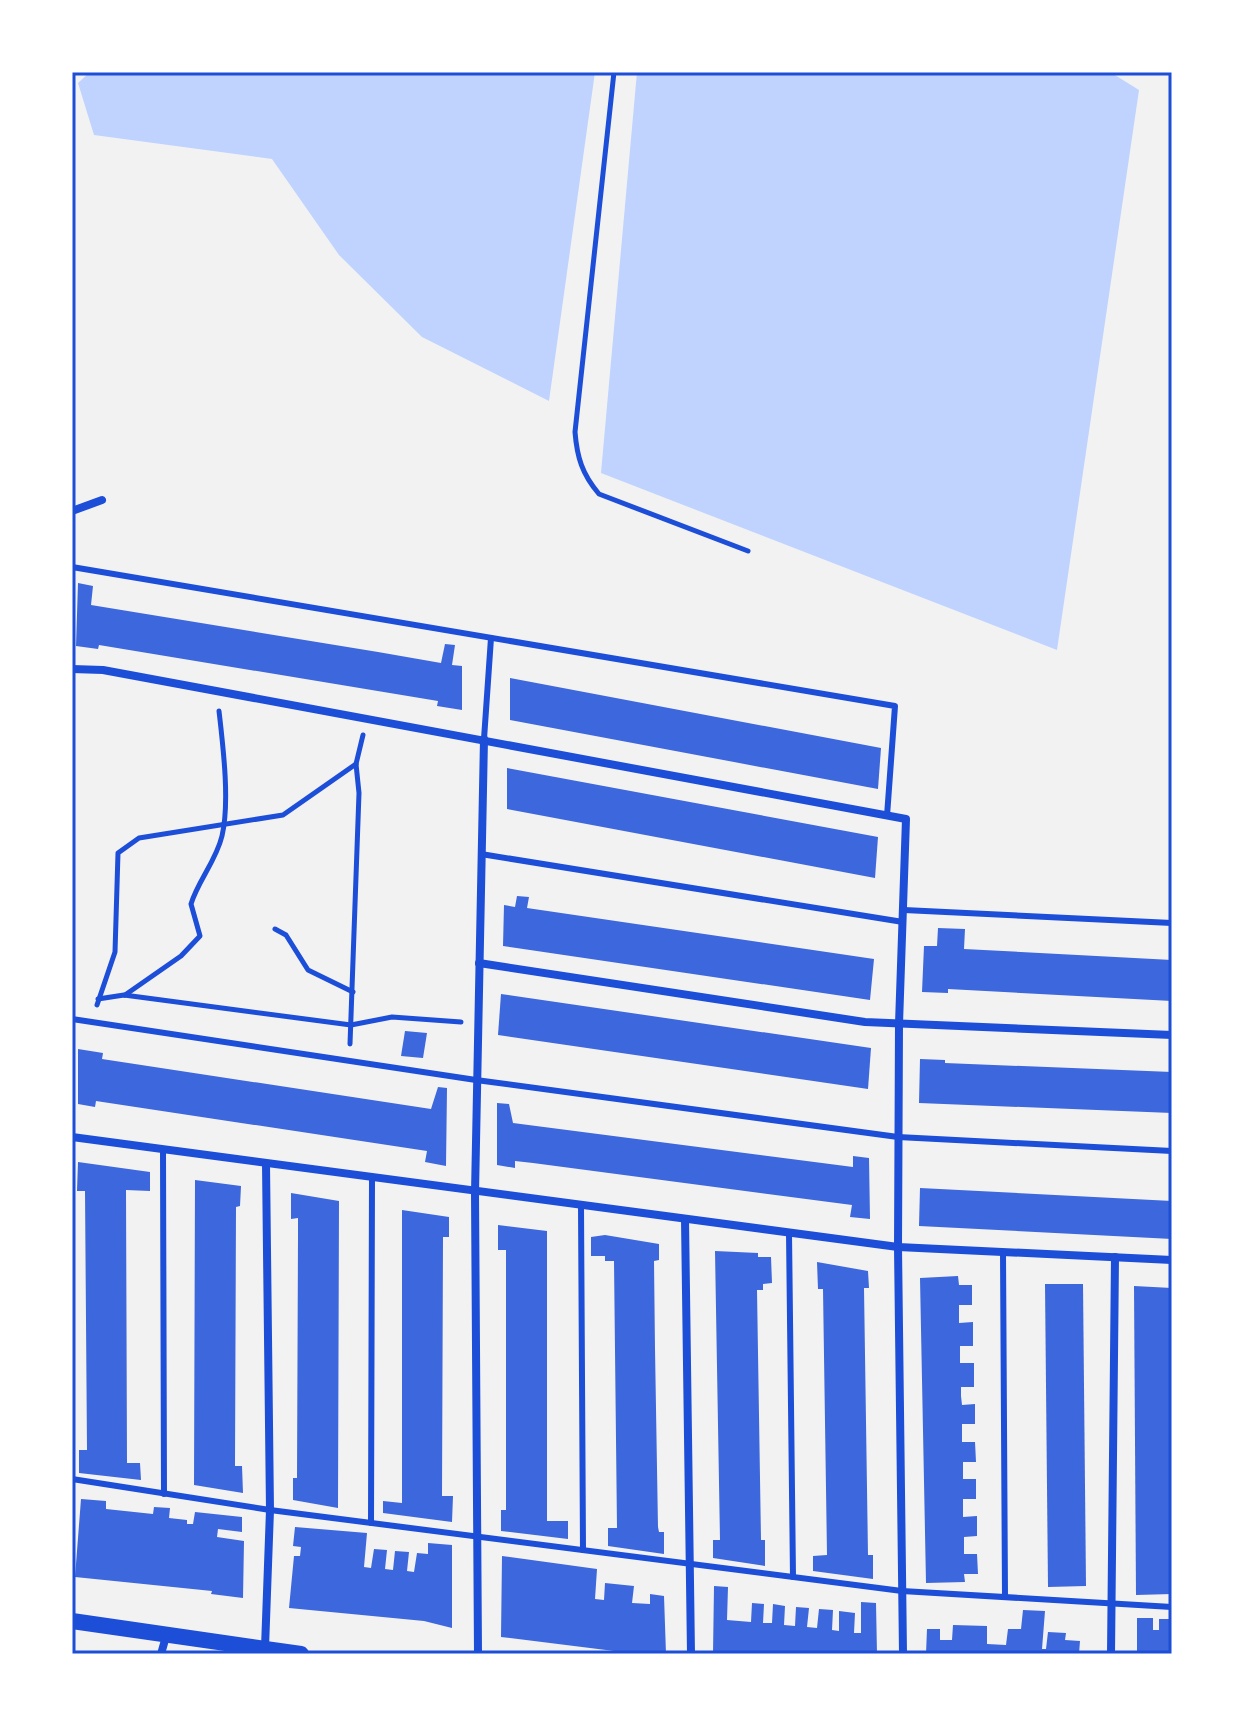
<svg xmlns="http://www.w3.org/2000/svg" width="1244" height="1726" viewBox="0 0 1244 1726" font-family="Bitter,serif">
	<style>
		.water { fill: #bfd3fe }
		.building { fill: #3d67dc }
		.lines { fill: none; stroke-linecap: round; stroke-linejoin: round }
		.path { stroke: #1d4ed8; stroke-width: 5 }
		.service { stroke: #1d4ed8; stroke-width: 6 }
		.minor { stroke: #1d4ed8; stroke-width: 8 }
		.secondary { stroke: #1d4ed8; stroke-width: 16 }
		.neatline { fill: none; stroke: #1d4ed8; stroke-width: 3 }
	</style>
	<rect width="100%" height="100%" fill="#f2f2f2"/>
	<g class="water">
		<polygon points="90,72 595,72 549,401 422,337 339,255 272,159 94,135 78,83"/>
		<polygon points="637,72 1110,72 1139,90 1057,650 601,473"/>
	</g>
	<g class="building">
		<polygon points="78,583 93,586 91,605 378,652 441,663 445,644 455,645 452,665 462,666 462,710 437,706 438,701 99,645 98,649 76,646"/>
		<polygon points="510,678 881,748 878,789 510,720"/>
		<polygon points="507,768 878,837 875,878 507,809"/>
		<polygon points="517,896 529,897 527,908 874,959 870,1000 503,946 504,905 515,907"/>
		<polygon points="938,928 965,929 964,949 1172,960 1172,1001 948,989 948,993 922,992 924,946 937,946"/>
		<polygon points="501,994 871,1048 868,1089 498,1035"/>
		<polygon points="405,1031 427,1033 423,1058 401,1056"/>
		<polygon points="78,1049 103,1053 102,1059 431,1109 438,1087 447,1088 446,1166 425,1162 427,1151 96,1101 95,1107 78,1104"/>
		<polygon points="920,1059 945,1060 945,1063 1172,1072 1172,1113 919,1103"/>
		<polygon points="497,1103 509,1104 513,1123 853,1167 853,1156 869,1158 870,1219 850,1217 852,1205 533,1163 515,1161 515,1168 497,1165"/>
		<polygon points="78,1162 150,1172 150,1191 126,1190 127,1463 140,1463 141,1480 79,1473 79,1450 87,1450 85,1191 77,1191"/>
		<polygon points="195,1180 241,1186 240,1206 236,1207 235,1466 242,1466 243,1493 194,1485"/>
		<polygon points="920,1188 1172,1201 1172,1239 919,1226"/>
		<polygon points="291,1193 339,1201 338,1508 293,1500 293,1478 297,1478 298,1237 298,1218 291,1219"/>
		<polygon points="402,1210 449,1217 449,1237 443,1237 442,1496 453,1496 452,1522 383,1513 383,1501 402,1503"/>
		<polygon points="498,1225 547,1231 547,1521 568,1521 568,1539 501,1531 501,1510 506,1510 506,1250 498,1250"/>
		<polygon points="605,1235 659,1244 659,1260 654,1261 655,1349 658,1527 659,1532 664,1532 664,1554 608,1546 608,1528 617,1528 614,1261 605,1261 605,1256 591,1256 591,1237"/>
		<polygon points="715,1251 758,1253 758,1257 771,1257 772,1283 763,1284 763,1290 757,1290 761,1540 765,1540 765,1566 713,1558 713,1540 720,1540"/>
		<polygon points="817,1262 868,1271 869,1288 864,1288 868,1555 873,1555 873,1579 813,1571 813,1556 827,1555 823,1289 818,1289"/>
		<polygon points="958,1276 959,1285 972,1285 972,1305 959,1305 959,1323 973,1322 973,1346 960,1346 960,1363 974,1363 974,1387 961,1387 961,1396 962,1405 975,1404 975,1424 962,1424 962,1442 975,1442 976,1462 963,1462 963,1479 976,1479 976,1499 963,1499 963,1517 977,1516 977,1536 964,1537 964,1554 977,1554 978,1574 964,1574 965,1582 926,1583 920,1278"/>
		<polygon points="1045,1284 1083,1284 1086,1586 1048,1587"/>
		<polygon points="1134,1286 1172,1288 1172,1594 1136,1595"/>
		<polygon points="81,1499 106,1501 106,1509 153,1514 154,1507 170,1508 169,1518 187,1520 187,1524 193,1524 195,1512 242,1517 242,1532 218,1529 217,1537 244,1541 243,1598 211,1594 212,1591 75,1577"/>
		<polygon points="295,1527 367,1533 364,1567 371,1568 374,1549 387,1550 385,1569 393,1570 395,1551 409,1552 407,1571 414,1572 417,1553 428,1554 428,1543 452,1545 452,1628 424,1621 289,1608 294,1556 300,1556 301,1547 293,1546"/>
		<polygon points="502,1556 597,1569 595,1599 604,1600 605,1583 634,1586 632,1603 650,1604 650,1594 664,1596 666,1654 638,1654 501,1637"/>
		<polygon points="714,1586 728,1587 727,1620 751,1622 752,1603 764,1604 763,1623 772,1623 773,1604 785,1606 784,1625 795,1626 796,1607 809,1608 807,1627 817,1628 819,1609 833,1610 832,1630 839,1631 839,1611 855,1613 854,1633 861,1633 861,1602 876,1603 877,1654 713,1654"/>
		<polygon points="1023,1610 1045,1611 1042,1649 1046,1649 1048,1632 1066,1633 1065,1640 1080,1641 1079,1654 926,1654 927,1629 940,1629 940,1640 952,1640 953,1625 987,1626 987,1644 1006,1645 1008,1629 1021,1629"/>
		<polygon points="1137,1618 1153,1618 1153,1630 1159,1630 1159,1619 1172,1619 1172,1654 1137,1654"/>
	</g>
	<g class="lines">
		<g class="path">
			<path d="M 614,72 L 575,432 C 577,457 582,474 599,494 L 748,551"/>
			<polyline points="275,929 286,935 308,970 353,992"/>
			<path d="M 125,995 L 181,956 L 200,936 L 191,904 C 198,881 216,861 222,836 C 230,802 223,746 219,711"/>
			<polyline points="98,999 124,995 351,1025 392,1017 461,1022"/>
			<polyline points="97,1005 115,952 118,853 139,838 283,815 356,764"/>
			<polyline points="350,1044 359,793 356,764 363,735"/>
		</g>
		<g class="service">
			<polyline points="72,567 895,706 887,816"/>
			<polyline points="484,739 491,638"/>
			<polyline points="481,854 903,922"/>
			<polyline points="904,910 1172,923"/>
			<polyline points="72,1019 476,1080 898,1137 1172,1151"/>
			<polyline points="163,1150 164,1494"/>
			<polyline points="581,1206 583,1550"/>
			<polyline points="789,1233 793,1577"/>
			<polyline points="1003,1252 1005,1597"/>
			<polyline points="72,1479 270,1510 902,1591 1172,1607"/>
			<polyline points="371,1523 372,1179"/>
		</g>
		<g class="minor">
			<polyline points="72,511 102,500"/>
			<polyline points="72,669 103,670 906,819 899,1024 898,1247 903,1654"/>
			<polyline points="479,963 865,1022 1172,1035"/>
			<polyline points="72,1137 898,1247 1172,1260"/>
			<polyline points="685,1219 691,1654"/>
			<polyline points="265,1648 270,1510 266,1164"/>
			<polyline points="161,1654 167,1633"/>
			<polyline points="478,1654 475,1193 484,739"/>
			<polyline points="1111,1654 1115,1257"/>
		</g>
		<polyline class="secondary" points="72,1621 301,1654"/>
	</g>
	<rect width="1244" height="1726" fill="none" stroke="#ffffff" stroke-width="148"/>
	<rect x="74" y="74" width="1096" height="1578" class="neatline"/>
</svg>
